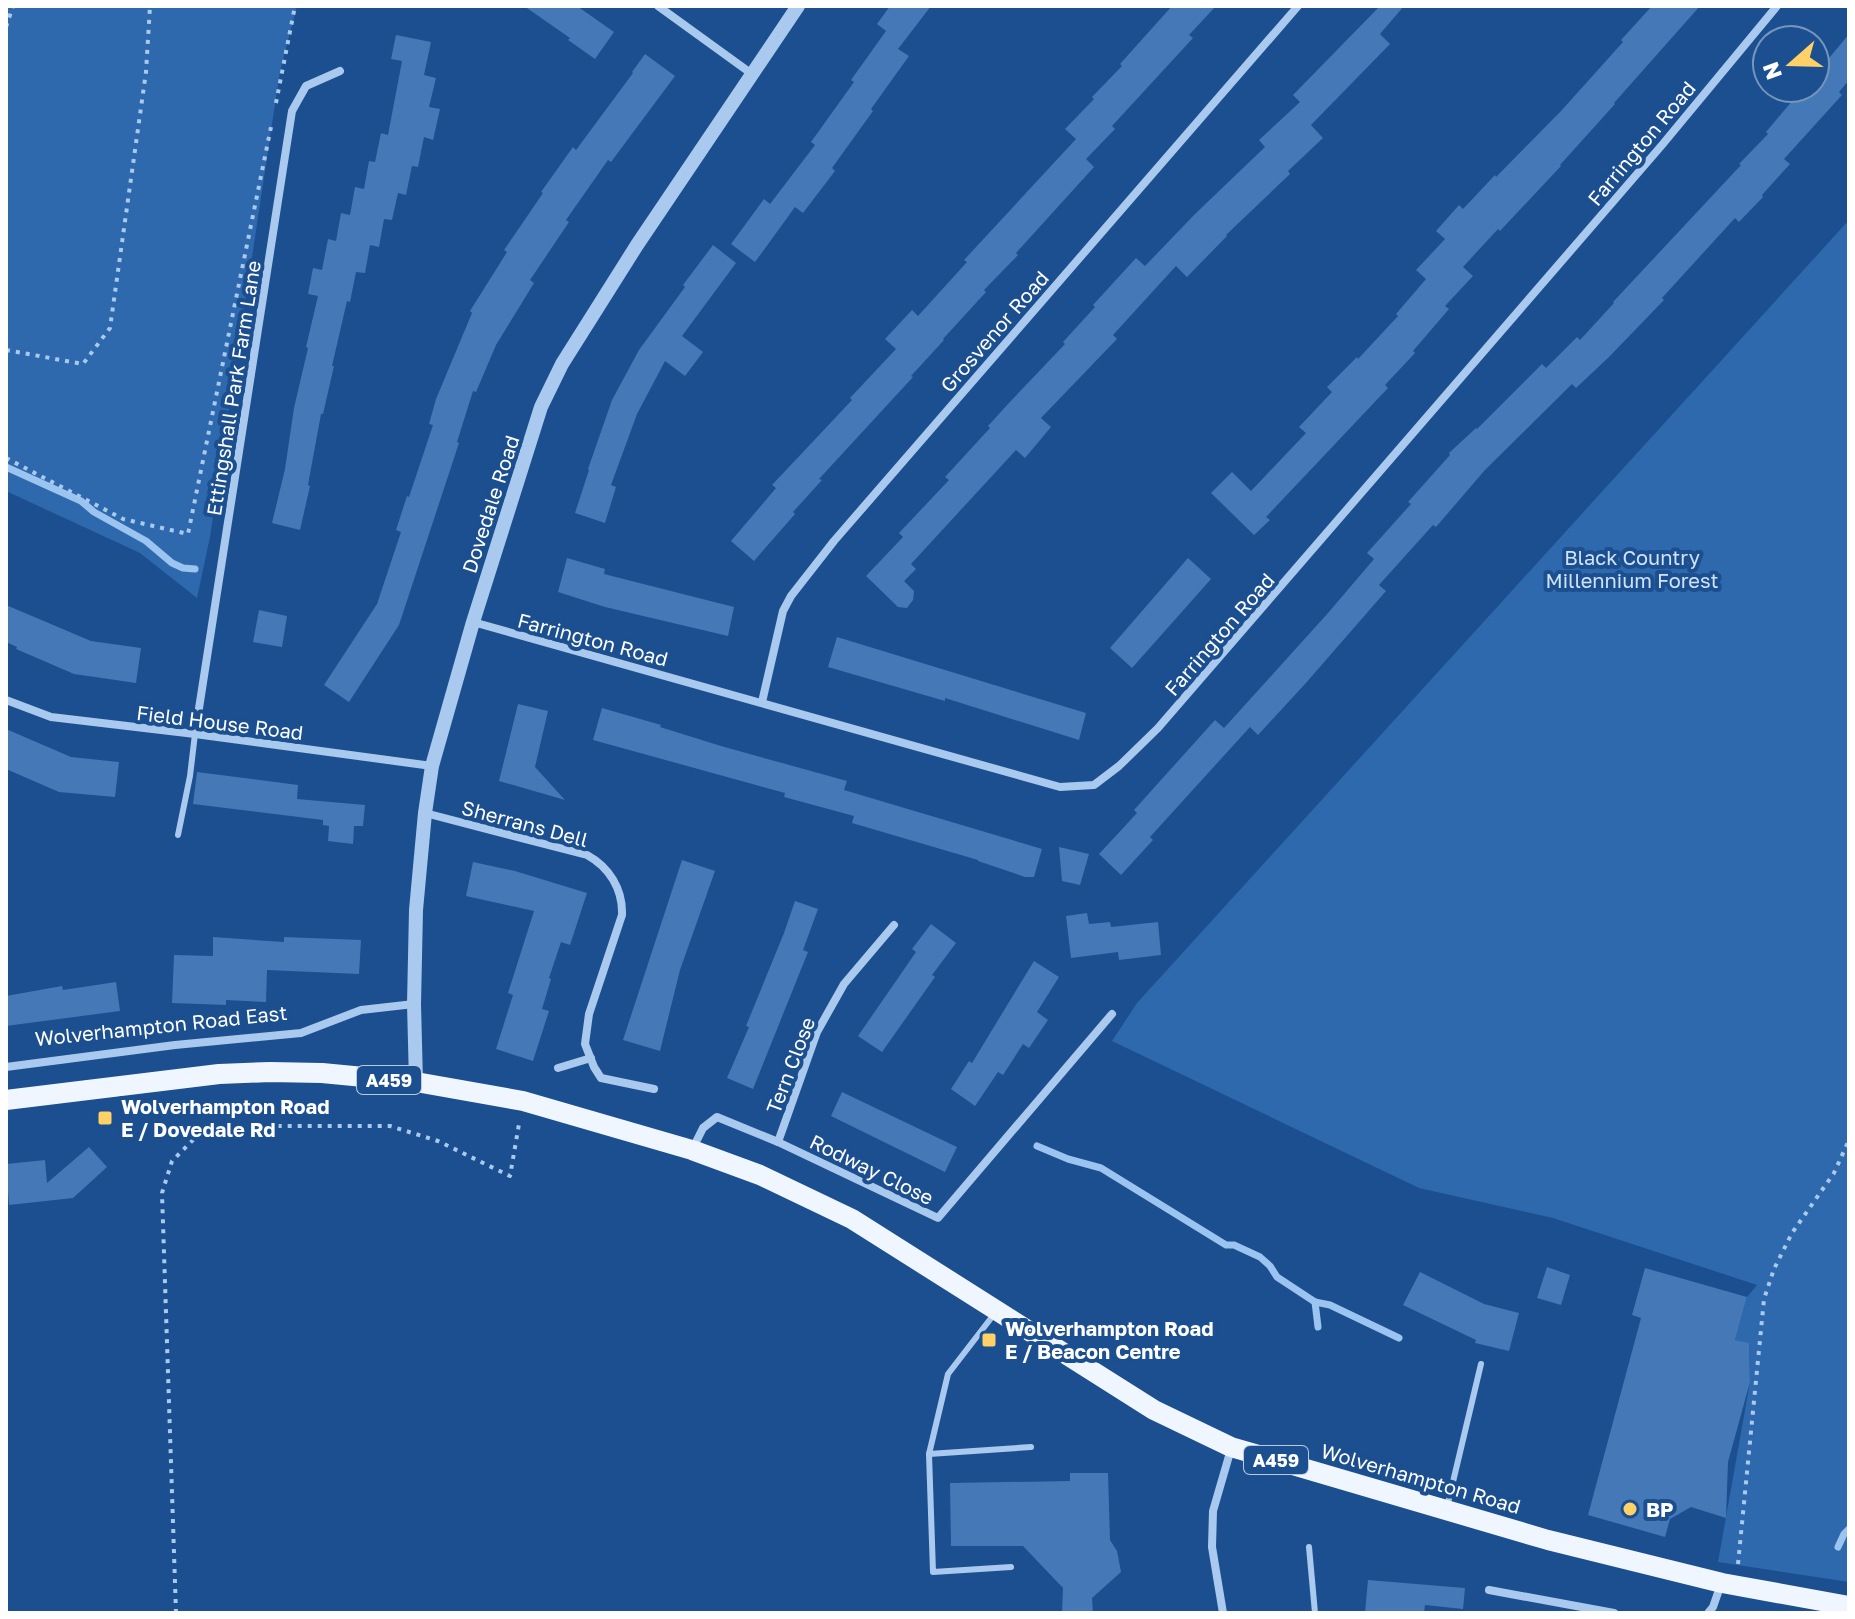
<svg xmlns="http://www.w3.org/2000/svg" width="1855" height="1619" viewBox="0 0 1855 1619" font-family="'Golos Text',sans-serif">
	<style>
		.green { fill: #2e69ad }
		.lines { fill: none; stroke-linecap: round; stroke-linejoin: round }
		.stream { stroke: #9cc4f0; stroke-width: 7 }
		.building { fill: #4478b7 }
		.path { stroke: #a9c9ee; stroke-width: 4; stroke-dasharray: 4 6; stroke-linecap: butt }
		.service { stroke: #a9c9ee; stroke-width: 6 }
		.minor { stroke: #a9c9ee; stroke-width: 8 }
		.tertiary { stroke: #a9c9ee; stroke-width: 14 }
		.primary { stroke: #f0f6ff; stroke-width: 20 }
		.poi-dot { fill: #ffd166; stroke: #1b4f8f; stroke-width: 3 }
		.labels { text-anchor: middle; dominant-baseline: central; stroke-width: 8; stroke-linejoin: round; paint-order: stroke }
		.shield { fill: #1b4f8f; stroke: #bbcadd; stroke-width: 2 }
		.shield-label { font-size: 18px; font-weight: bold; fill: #fff }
		.street-label { font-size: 20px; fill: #fff; stroke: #1b4f8f }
		.park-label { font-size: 20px; fill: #cfe3fa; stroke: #1b4f8f }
		.poi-label { font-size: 20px; font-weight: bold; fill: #fff; stroke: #1b4f8f; text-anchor: start }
	</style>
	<rect width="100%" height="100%" fill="#1b4f8f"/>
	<g class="green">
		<polygon points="6,6 297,6 280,71 210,537 197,598 140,553 6,491"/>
		<polygon points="1849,220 1849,1582 1718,1562 1750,1382 1749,1344 1735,1340 1747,1297 1757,1285 1553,1218 1419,1188 1112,1041 1137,1003"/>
	</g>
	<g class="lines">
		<g class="stream">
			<polyline points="6,467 81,501 94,512 146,541 172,563 183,568 195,569"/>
			<polyline points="1037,1146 1068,1159 1101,1168 1226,1245 1234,1245 1260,1257 1270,1266 1277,1277 1315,1302 1330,1305 1399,1338"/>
			<polyline points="1315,1302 1318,1327"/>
			<polyline points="1838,1547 1844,1534 1849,1529"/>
		</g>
	</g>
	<g class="building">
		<polygon points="524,6 577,6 614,32 595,59 568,40 570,38"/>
		<polygon points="890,6 931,6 898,49 909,56 871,109 873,111 832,168 835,171 803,213 795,207 755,262 731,244 764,199 770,204 815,145 811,142 854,82 851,80 886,31 877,24"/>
		<polygon points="1172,6 1216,6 1189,35 1193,38 1112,126 1115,129 1086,159 1094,167 1016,253 1018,255 984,290 986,292 943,339 944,340 911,376 913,377 819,479 822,480 793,512 795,514 754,561 731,541 776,488 772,485 852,400 850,398 896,349 885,339 912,310 918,316 967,262 964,260 1076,139 1065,129 1094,99 1092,97 1122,66 1120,64"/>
		<polygon points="1380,6 1404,6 1380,34 1390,44 1311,125 1323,138 1288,171 1290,174 1226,235 1227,236 1187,277 1176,266 1113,335 1117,339 1041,418 1051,427 1025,458 1016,450 911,564 916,569 904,581 914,591 913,600 907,608 898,607 866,576 903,537 899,533 949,480 945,477 990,428 988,426 1008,404 1065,344 1063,342 1095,307 1093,305 1136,258 1145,266 1195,214 1265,147 1259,140 1300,102 1293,95"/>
		<polygon points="1652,6 1700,6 1614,103 1615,104 1560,165 1561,166 1500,231 1498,229 1463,267 1473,276 1445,306 1449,309 1413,351 1415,353 1385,385 1388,388 1266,517 1270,520 1254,535 1211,493 1232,472 1251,491 1306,433 1299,427 1332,392 1327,387 1357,357 1358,359 1398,316 1396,314 1426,279 1416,270 1445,239 1436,231 1459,205 1463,209 1495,175 1496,177 1561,111 1623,42 1621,40"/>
		<polygon points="1849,34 1849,80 1839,92 1842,95 1784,159 1790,164 1762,195 1763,197 1739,222 1735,218 1662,298 1664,300 1609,357 1576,388 1572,384 1485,470 1436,527 1433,525 1379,585 1386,591 1305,684 1258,735 1250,727 1150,837 1153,840 1121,875 1099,854 1137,813 1134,810 1215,720 1224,728 1328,613 1374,559 1367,553 1411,504 1408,502 1450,455 1449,453 1476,428 1477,429 1542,364 1546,368 1577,337 1580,340 1614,303 1613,302 1741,165 1739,164 1768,134 1766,132 1803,88 1815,88 1815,75"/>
		<polygon points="396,35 431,42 424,75 436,78 429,107 440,109 433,140 424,137 418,167 412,166 406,195 398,193 392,220 384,219 379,247 370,245 365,273 356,272 350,302 347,301 332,366 334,366 323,414 321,414 308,485 310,486 300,530 272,523 285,469 294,408 308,348 306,347 318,296 308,294 313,268 322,270 328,239 336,241 341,213 350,215 355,187 364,189 369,161 375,162 381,133 388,135 402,61 391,59"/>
		<polygon points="645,54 675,76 611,162 608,160 566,220 569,222 530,280 534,283 496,345 476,392 473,391 457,442 459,443 399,625 349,702 324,685 377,604 401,532 396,530 407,496 409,497 433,425 429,424 436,399 472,313 470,311 507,252 504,250 543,193 541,192 573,147 576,150 633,73 632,72"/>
		<polygon points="713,245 736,263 682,336 703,352 685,376 665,361 637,414 611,485 616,487 605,523 575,513 589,470 588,469 612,400 639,350 685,287 683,285"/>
		<polygon points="567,558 605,569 604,574 734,607 728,636 605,607 558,592"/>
		<polygon points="1188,558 1211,579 1132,668 1110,648"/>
		<polygon points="6,605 91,641 141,648 136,683 74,674 16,649 17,647 6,642"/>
		<polygon points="259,610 287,616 282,647 253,642"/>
		<polygon points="837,637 1086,713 1079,740 945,698 945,701 828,667"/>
		<polygon points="518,704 548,711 535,767 565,800 499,781"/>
		<polygon points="602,708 661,725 660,727 721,746 847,781 844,790 1042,849 1034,877 1025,877 978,861 978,860 852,823 854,816 784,797 785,793 593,740"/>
		<polygon points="6,729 71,757 119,762 115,797 59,792 6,769"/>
		<polygon points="197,772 298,785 297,799 365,805 363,826 354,826 353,844 328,841 329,826 323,825 323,820 193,804"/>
		<polygon points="1059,847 1089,854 1080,885 1062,881"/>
		<polygon points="682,860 715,871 680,970 660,1051 623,1040"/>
		<polygon points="473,862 515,871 587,893 570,945 561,942 549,978 551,979 542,1009 549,1011 533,1061 496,1049 513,995 508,993 534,911 466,896"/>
		<polygon points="795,901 818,909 803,950 808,952 753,1089 727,1078 749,1027 746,1026 784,933"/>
		<polygon points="1087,913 1089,924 1110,922 1111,927 1158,922 1161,955 1119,960 1118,952 1071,958 1066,916"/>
		<polygon points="931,924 956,943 932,975 935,977 882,1052 858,1036 916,952 912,949"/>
		<polygon points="213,937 284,942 284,937 361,940 359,974 267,970 266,1002 226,1000 226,1005 172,1003 174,955 213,956"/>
		<polygon points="1034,961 1059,977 1037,1012 1048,1020 1029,1048 1023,1044 1003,1075 998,1072 975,1106 951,1089 969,1061 972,1063"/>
		<polygon points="116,982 120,1011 6,1026 6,996 62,986 63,990"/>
		<polygon points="842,1092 957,1147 945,1172 831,1116"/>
		<polygon points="89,1147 107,1167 73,1198 9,1205 6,1164 45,1160 47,1183"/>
		<polygon points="1547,1267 1570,1275 1561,1305 1537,1298"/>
		<polygon points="1645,1268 1747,1297 1735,1340 1749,1343 1750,1382 1728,1462 1726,1518 1691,1507 1670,1519 1665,1537 1588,1515 1641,1318 1632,1315"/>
		<polygon points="1420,1272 1484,1304 1519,1313 1509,1351 1475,1343 1476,1340 1403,1305"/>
		<polygon points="1070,1473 1108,1473 1110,1540 1117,1551 1121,1572 1092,1598 1093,1613 1062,1613 1063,1588 1023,1546 951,1546 950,1483 1070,1481"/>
		<polygon points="1368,1580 1465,1588 1463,1609 1425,1605 1424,1613 1396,1611 1396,1613 1365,1613"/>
	</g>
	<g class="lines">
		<g class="path">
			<polyline points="6,27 13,6"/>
			<polyline points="276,103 295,6"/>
			<polyline points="6,350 83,364 110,328 146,72 150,6"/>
			<polyline points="6,458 123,519 188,534 271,127"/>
			<polyline points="1738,1564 1764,1299 1774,1269 1792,1233 1834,1173 1849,1140"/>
			<polyline points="176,1613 162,1193 172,1161 194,1139 252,1126 390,1126 438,1141 510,1176 519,1124"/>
		</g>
		<g class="service">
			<polyline points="178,835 190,776 195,734"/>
			<polyline points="995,1313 948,1374 929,1454 933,1572 1011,1567"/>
			<polyline points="929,1454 1031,1447"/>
			<polyline points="1447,1507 1481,1364"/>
			<polyline points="1309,1547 1315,1613"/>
		</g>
		<g class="minor">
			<polyline points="658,6 752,74"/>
			<polyline points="473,622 1060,787 1094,785 1119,766 1158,728 1662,145 1777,6"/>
			<polyline points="6,700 51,717 195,734 432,766"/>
			<polyline points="762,702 783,611 791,596 834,541 1298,6"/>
			<polyline points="195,734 292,111 306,86 340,71"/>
			<path d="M 425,813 L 587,855 C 609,867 623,889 622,915 L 589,1014 L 585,1044 L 594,1067 L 601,1078 L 654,1089"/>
			<polyline points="6,1067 175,1045 301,1033 361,1010 414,1004"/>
			<polyline points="558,1068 591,1058"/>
			<polyline points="778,1142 817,1032 844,984 894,925"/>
			<polyline points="692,1150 703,1128 717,1117 778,1142 938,1218 1112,1014"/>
			<polyline points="1489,1590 1614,1613"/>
			<polyline points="1223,1613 1212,1547 1213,1511 1231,1449"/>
			<polyline points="1708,1613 1713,1607 1721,1584"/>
		</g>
		<polyline class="tertiary" points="416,1082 414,1004 416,910 425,813 432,766 473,622 541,407 562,364 637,245 798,6"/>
		<polyline class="primary" points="6,1100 219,1074 270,1072 322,1073 416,1082 523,1101 692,1150 760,1175 852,1219 1154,1410 1231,1447 1548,1540 1722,1583 1849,1606"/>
	</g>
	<g class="poi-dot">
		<rect x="97" y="1110" width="16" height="16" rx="4"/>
		<rect x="981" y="1332" width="16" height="16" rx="4"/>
		<circle cx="1630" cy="1509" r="8"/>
	</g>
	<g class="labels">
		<g class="shield">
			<rect x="357" y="1066" width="64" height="28" rx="6"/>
			<rect x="1244" y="1446" width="64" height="28" rx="6"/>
		</g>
		<g class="shield-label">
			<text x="389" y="1080">A459</text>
			<text x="1276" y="1460">A459</text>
		</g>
		<g class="street-label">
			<text transform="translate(1641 143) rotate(-50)">Farrington Road</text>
			<text transform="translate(994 331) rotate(-49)">Grosvenor Road</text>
			<text transform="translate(233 388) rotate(-81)">Ettingshall Park Farm Lane</text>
			<text transform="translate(490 504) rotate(-72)">Dovedale Road</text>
			<text transform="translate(1219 634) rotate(-49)">Farrington Road</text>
			<text transform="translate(593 639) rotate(15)">Farrington Road</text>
			<text transform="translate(220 722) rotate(7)">Field House Road</text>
			<text transform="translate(525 823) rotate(15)">Sherrans Dell</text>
			<text transform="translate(161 1025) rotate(-6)">Wolverhampton Road East</text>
			<text transform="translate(790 1065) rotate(-69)">Tern Close</text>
			<text transform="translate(872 1169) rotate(26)">Rodway Close</text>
			<text transform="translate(1421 1478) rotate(16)">Wolverhampton Road</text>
		</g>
		<g class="park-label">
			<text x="1632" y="557">Black Country<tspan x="1632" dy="23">Millennium Forest</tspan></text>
		</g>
		<g class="poi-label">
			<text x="121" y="1106">Wolverhampton Road<tspan x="121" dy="23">E / Dovedale Rd</tspan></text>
			<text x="1005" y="1328">Wolverhampton Road<tspan x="1005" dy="23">E / Beacon Centre</tspan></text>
			<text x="1646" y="1509">BP</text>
		</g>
	</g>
	<rect width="1855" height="1619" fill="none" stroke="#ffffff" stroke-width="16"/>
	<g transform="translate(1791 64) rotate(250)"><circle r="38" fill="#1b4f8f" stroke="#7695bc" stroke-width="2"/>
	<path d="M0-6L14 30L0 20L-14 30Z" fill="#ffd166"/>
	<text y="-12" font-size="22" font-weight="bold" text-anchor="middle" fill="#ffffff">N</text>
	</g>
</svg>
